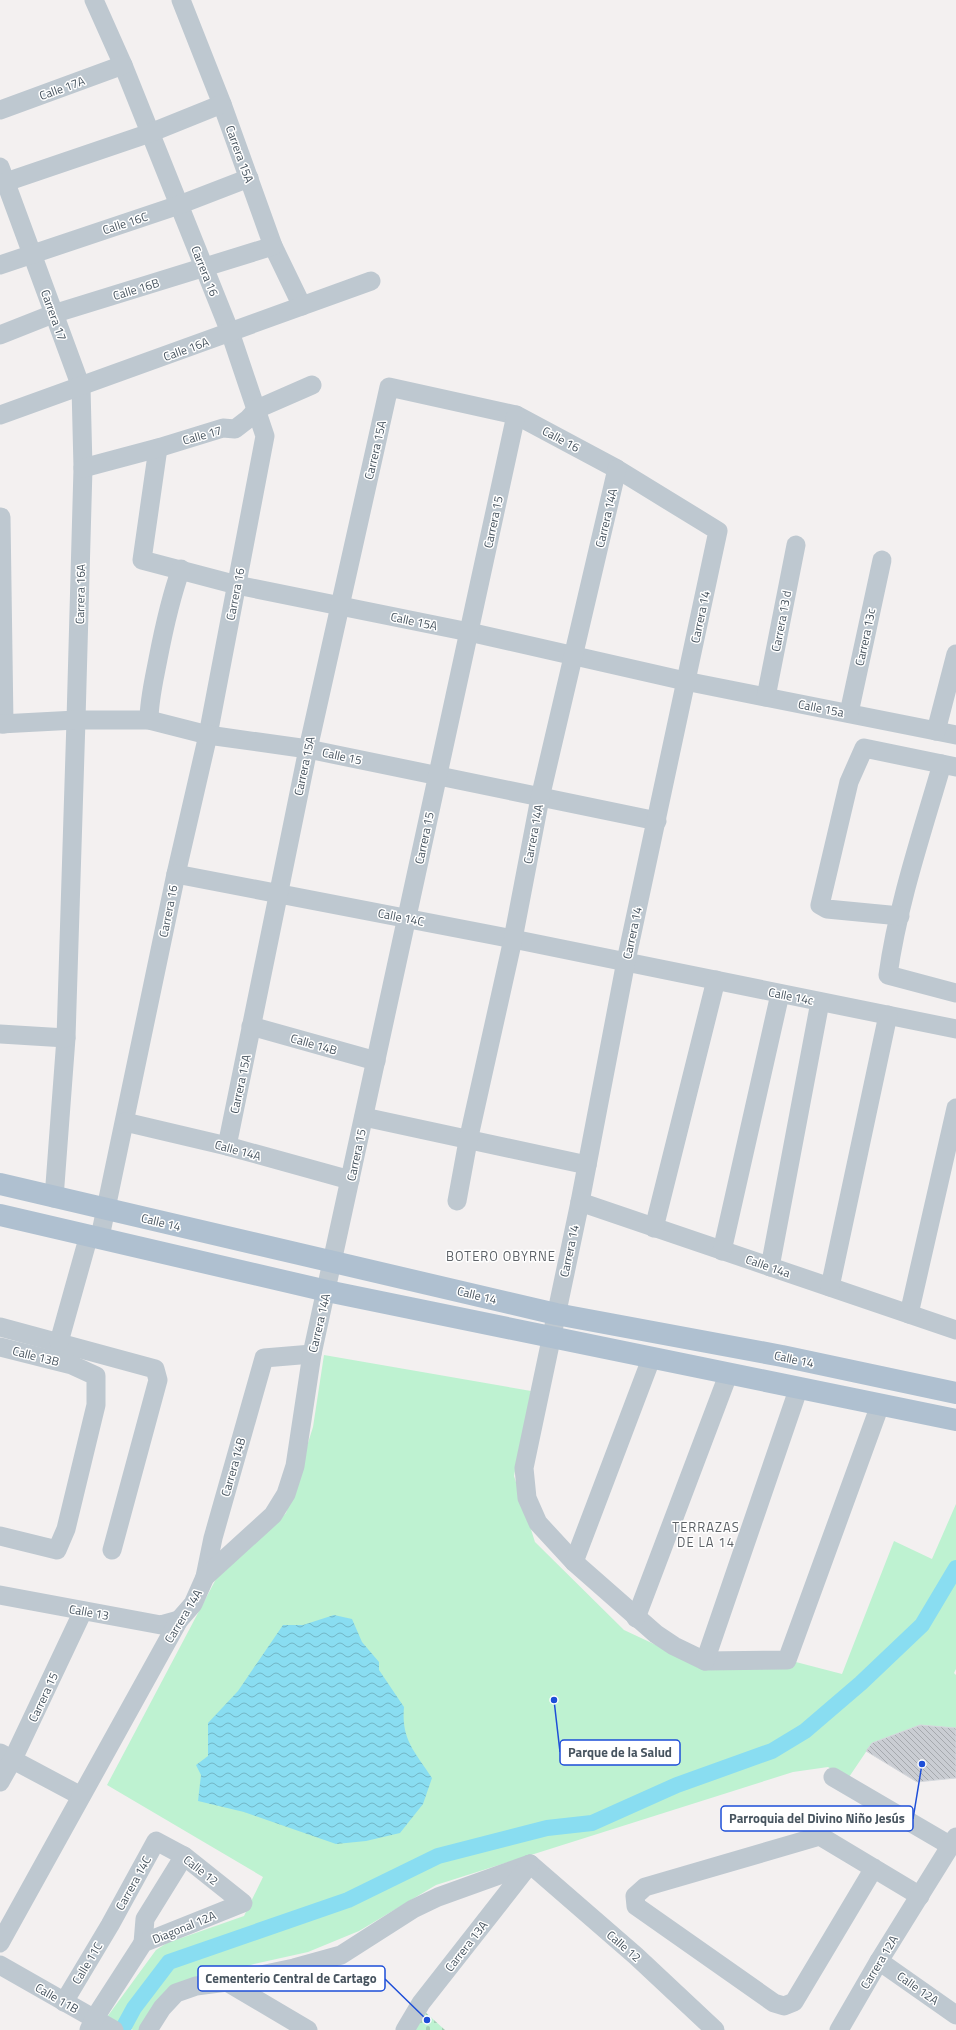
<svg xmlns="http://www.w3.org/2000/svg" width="956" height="2030" viewBox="0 0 956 2030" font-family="'Titillium Web',sans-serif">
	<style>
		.cemetery { fill: url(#cemetery-stones) }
		.park { fill: #bef2d1 }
		.water { fill: url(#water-waves) }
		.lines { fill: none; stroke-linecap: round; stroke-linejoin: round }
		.canal { stroke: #89ddf1; stroke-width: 16 }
		.building { fill: url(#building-back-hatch); stroke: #d4d7dc }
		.minor { stroke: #bec8d0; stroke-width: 19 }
		.major { stroke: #afc0d0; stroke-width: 22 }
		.labels { text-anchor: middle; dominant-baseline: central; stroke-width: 3; stroke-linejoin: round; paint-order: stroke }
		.street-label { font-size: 12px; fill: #47545f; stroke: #fff }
		.neighbourhood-label { font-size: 13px; letter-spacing: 1px; fill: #5c6166; stroke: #fff }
		.leader { fill: none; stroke: #1d4ed8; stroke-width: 1.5 }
		.callout-dot { fill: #1d4ed8; stroke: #fff; stroke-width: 1.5 }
		.callout { fill: #fff; stroke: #1d4ed8; stroke-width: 1.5 }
		.callout-label { font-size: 13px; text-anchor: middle; font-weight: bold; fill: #47545f }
	</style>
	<defs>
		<pattern id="cemetery-stones" width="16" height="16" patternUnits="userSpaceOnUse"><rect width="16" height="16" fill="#bef2d1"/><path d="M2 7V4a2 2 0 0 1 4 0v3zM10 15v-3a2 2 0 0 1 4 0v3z" fill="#a5d1b6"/></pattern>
		<pattern id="water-waves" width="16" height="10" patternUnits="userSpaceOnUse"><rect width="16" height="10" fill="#89ddf1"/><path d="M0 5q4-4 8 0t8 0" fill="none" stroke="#72b6c6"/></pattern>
		<pattern id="building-back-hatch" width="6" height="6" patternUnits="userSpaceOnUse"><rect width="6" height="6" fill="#cacdd3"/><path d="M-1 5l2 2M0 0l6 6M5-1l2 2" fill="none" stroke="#a6a9ae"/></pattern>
	</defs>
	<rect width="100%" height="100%" fill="#f3f0f0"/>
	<polygon class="cemetery" points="424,2011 445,2030 412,2030"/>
	<polygon class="park" points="324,1355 531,1391 514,1476 535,1542 624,1630 703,1667 792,1661 842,1674 894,1541 932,1559 956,1504 956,1669 954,1673 956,1675 956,1728 920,1725 872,1743 847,1780 828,1767 793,1772 436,1885 359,1931 308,1952 254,1964 179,1987 143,2030 133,2030 107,2017 156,1950 167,1943 244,1916 263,1877 107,1785 216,1579 286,1513 313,1427"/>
	<path class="water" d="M 334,1615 L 352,1619 L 362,1642 L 379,1662 L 379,1670 L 404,1707 C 401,1740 415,1752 432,1778 L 423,1804 L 400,1833 L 366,1841 L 336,1844 L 244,1812 L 198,1801 L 201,1775 L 196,1765 L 208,1756 L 208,1723 L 238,1691 L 283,1625 L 303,1625 Z"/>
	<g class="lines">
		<polyline class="canal" points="122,2030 134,2008 169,1962 348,1900 438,1856 547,1828 592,1823 677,1785 772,1751 805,1731 861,1683 922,1625 956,1568"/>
	</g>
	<polygon class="building" points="920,1725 956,1728 956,1778 917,1782 866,1751 872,1743"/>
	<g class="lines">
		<g class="minor">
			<polyline points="94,0 123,65 230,332 265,436 208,735 176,874 100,1237"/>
			<polyline points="181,0 222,104 273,246 302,306"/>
			<polyline points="0,110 123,65"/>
			<polyline points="0,167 81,387 83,468 76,720 66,1038 54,1198"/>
			<polyline points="0,184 150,133 222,104"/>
			<polyline points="0,265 179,205 249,178"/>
			<polyline points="0,335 53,314 273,246"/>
			<polyline points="0,415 371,281"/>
			<polyline points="158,448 142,560 237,585 469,632 685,681 956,735"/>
			<polyline points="83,468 158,448 223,428 235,429 248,419 257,409 312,385"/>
			<polyline points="1,517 4,724"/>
			<polyline points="766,697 796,545"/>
			<polyline points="849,713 882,560"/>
			<path d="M 149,720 C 149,700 154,680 158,659 C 164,628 170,599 181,569"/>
			<polyline points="0,724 76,720 149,720 208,735 308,749 657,821"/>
			<polyline points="936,731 956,654"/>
			<path d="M 942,764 C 922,833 898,903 888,975 L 956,993"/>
			<polyline points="176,874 513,939 956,1029"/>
			<polyline points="900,916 827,909 820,905 849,782 864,748 956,767"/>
			<polyline points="251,1026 376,1061"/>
			<polyline points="0,1034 66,1038"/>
			<polyline points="364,1117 587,1165"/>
			<polyline points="125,1122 227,1146 350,1180"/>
			<polyline points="227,1146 308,749 389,387 516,415 617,469 718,531 626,961 580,1202 524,1468 527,1498 538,1523 574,1562 656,1634 674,1646 705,1661 787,1660 880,1405"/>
			<polyline points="457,1201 468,1141 513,939 540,798 617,469"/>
			<polyline points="580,1202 956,1330"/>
			<polyline points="654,1228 716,980"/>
			<polyline points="722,1251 780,994"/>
			<polyline points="770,1267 820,1002"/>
			<polyline points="830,1287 888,1015"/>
			<polyline points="909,1314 956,1108"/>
			<polyline points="0,1327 155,1369 158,1380 112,1550"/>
			<polyline points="59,1342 89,1235"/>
			<polyline points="0,1347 72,1365 96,1376 96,1405 66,1529 57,1550 0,1536"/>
			<polyline points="574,1562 651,1359"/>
			<polyline points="205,1577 213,1538 264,1358 312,1354"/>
			<polyline points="0,1595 161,1625 179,1620"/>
			<polyline points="636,1618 728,1375"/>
			<polyline points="705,1661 799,1387"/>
			<polyline points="0,1753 81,1796"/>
			<polyline points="833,1777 951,1846"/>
			<polyline points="0,1782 13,1759 83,1611"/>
			<polyline points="530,1864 636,1956 715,2030"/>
			<polyline points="874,1868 794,2002 784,2006 774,2003 636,1906 635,1896 645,1887 820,1836 920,1896"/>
			<polyline points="0,1943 179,1620 193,1604 205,1577 273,1515 286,1494 295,1466 312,1354 516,415"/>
			<polyline points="143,1943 145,1919 184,1856"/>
			<polyline points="879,1961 956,2015"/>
			<polyline points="0,1965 114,2030"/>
			<polyline points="227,1982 308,2030"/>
			<polyline points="64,2002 110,1925 156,1841 184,1856 243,1903 143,1943 94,2019 89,2030"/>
			<polyline points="148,2030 162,2008 176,1993 196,1986 227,1982 294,1968 341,1955 413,1909 438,1897 530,1864"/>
			<polyline points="405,2030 421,2003 530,1864"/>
			<polyline points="839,2030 879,1961 956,1837"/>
		</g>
		<g class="major">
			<polyline points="0,1184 556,1314 782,1356 956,1393"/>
			<polyline points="0,1215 327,1291 956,1420"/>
		</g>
	</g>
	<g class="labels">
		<g class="street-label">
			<text transform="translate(62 88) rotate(-20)">Calle 17A</text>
			<text transform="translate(240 154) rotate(70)">Carrera 15A</text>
			<text transform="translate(125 223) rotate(-18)">Calle 16C</text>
			<text transform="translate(205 271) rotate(68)">Carrera 16</text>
			<text transform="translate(136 289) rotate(-17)">Calle 16B</text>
			<text transform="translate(54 315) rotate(70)">Carrera 17</text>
			<text transform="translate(186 349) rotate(-20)">Calle 16A</text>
			<text transform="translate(202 435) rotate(-16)">Calle 17</text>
			<text transform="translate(561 439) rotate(28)">Calle 16</text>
			<text transform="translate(375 450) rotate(-77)">Carrera 15A</text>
			<text transform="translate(606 518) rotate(-77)">Carrera 14A</text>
			<text transform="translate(493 522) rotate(-78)">Carrera 15</text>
			<text transform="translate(80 594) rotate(-89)">Carrera 16A</text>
			<text transform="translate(235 594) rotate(-79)">Carrera 16</text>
			<text transform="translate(700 617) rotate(-78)">Carrera 14</text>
			<text transform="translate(414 621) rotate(12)">Calle 15A</text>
			<text transform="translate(781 621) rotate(-79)">Carrera 13 d</text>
			<text transform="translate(865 637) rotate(-78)">Carrera 13c</text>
			<text transform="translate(821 708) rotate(11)">Calle 15a</text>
			<text transform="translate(342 756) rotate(12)">Calle 15</text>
			<text transform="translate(304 766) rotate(-78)">Carrera 15A</text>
			<text transform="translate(533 834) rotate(-79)">Carrera 14A</text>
			<text transform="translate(424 838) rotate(-78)">Carrera 15</text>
			<text transform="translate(168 911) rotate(-79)">Carrera 16</text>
			<text transform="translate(401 917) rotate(11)">Calle 14C</text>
			<text transform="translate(632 933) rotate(-78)">Carrera 14</text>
			<text transform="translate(791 996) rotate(11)">Calle 14c</text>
			<text transform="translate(314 1044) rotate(16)">Calle 14B</text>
			<text transform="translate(240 1084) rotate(-78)">Carrera 15A</text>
			<text transform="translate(238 1150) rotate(15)">Calle 14A</text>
			<text transform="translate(356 1155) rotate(-78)">Carrera 15</text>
			<text transform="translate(161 1222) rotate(13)">Calle 14</text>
			<text transform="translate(569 1251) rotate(-78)">Carrera 14</text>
			<text transform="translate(768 1266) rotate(19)">Calle 14a</text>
			<text transform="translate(477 1295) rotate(13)">Calle 14</text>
			<text transform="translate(319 1323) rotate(-77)">Carrera 14A</text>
			<text transform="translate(36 1356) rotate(14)">Calle 13B</text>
			<text transform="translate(794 1359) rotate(12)">Calle 14</text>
			<text transform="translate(233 1467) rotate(-74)">Carrera 14B</text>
			<text transform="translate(89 1612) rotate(10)">Calle 13</text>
			<text transform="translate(183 1616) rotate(-59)">Carrera 14A</text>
			<text transform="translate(43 1697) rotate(-65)">Carrera 15</text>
			<text transform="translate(201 1870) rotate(38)">Calle 12</text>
			<text transform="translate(133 1883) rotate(-61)">Carrera 14C</text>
			<text transform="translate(184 1927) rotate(-22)">Diagonal 12A</text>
			<text transform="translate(466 1946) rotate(-52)">Carrera 13A</text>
			<text transform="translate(624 1946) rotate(41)">Calle 12</text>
			<text transform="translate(879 1962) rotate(-59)">Carrera 12A</text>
			<text transform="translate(87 1963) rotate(-59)">Calle 11C</text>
			<text transform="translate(918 1988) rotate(35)">Calle 12A</text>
			<text transform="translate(57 1998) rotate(30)">Calle 11B</text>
		</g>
		<g class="neighbourhood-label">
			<text x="501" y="1256">BOTERO OBYRNE</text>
			<text x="706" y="1527">TERRAZAS<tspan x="706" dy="15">DE LA 14</tspan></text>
		</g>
	</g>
	<path class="leader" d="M554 1700L560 1752M922 1764L913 1819M427 2020L385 1979"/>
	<g class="callout-dot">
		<circle cx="554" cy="1700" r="4"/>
		<circle cx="922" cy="1764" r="4"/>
		<circle cx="427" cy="2020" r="4"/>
	</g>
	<g class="callout">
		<rect x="560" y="1740" width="120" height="25" rx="4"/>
		<rect x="721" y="1806" width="192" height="25" rx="4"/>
		<rect x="198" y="1966" width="187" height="25" rx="4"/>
	</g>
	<g class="callout-label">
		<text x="620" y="1757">Parque de la Salud</text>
		<text x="817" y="1823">Parroquia del Divino Niño Jesús</text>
		<text x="291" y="1983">Cementerio Central de Cartago</text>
	</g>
</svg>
